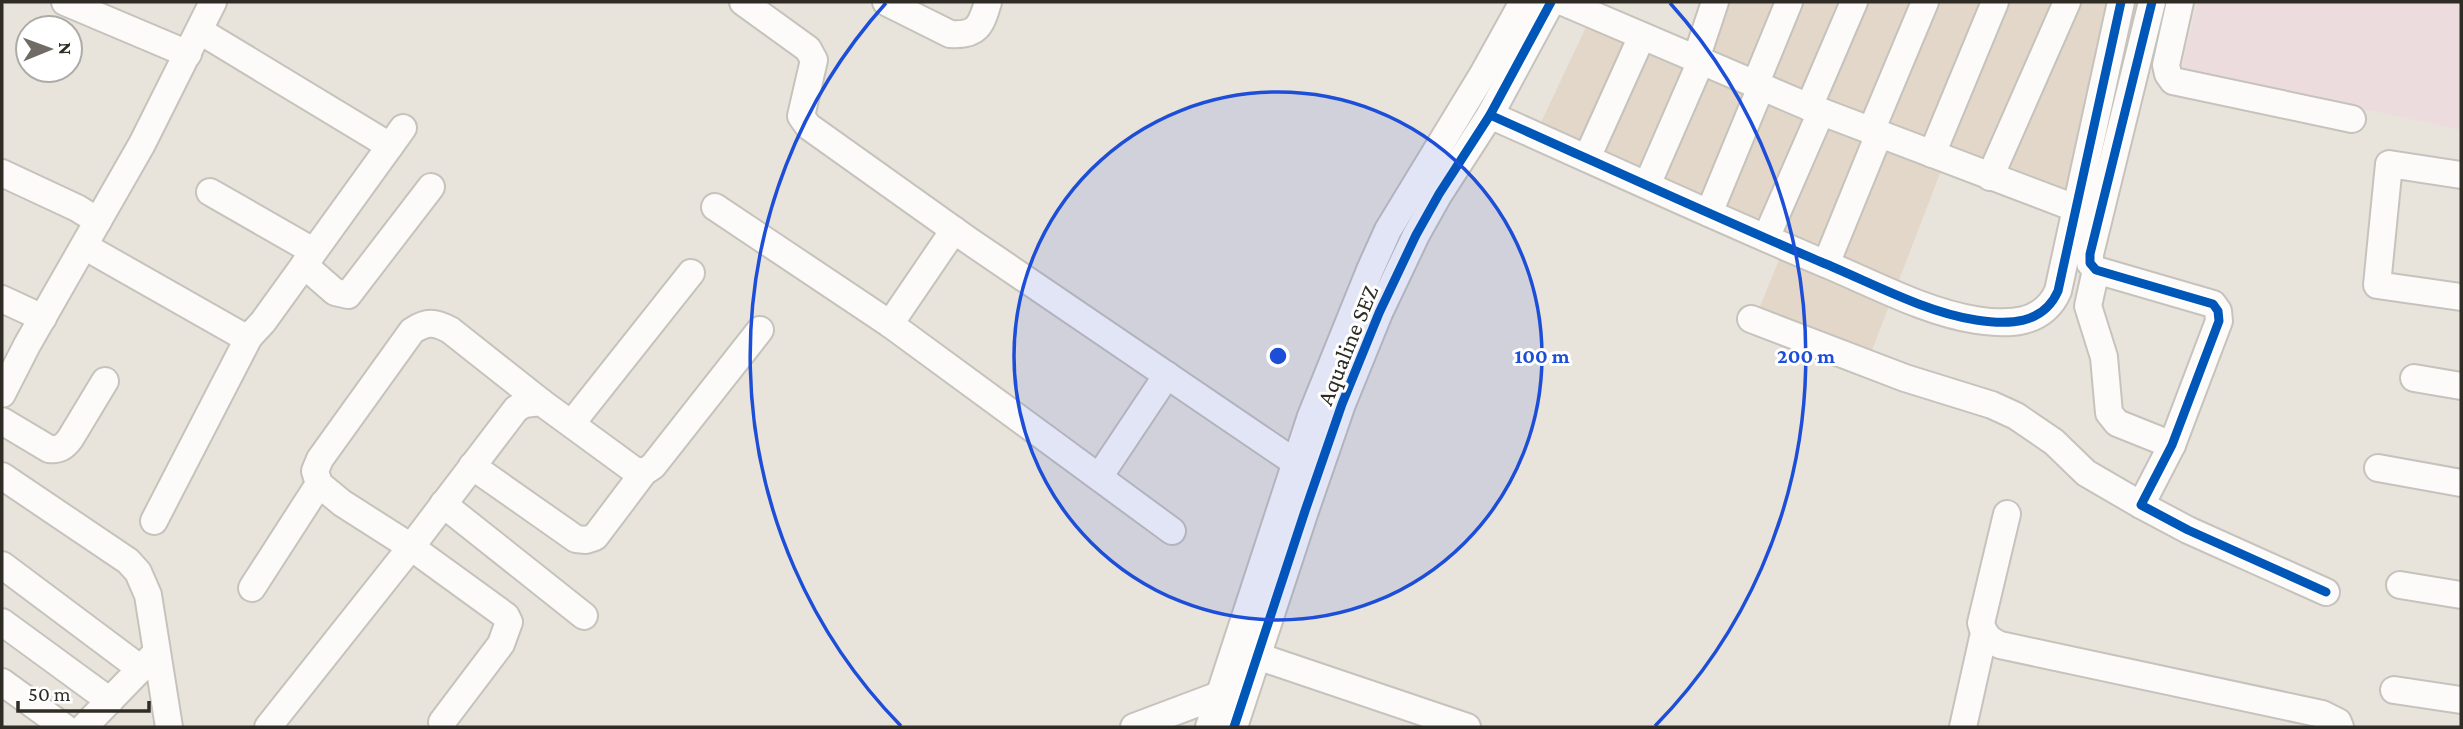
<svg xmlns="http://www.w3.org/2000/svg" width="2463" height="729" viewBox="0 0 2463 729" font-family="'Crimson Pro',serif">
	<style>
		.industrial { fill: #e2d7c9 }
		.education { fill: #ecdcdd }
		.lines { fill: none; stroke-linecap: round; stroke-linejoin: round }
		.minor-casing { stroke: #c6c2bc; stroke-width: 30 }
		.minor { stroke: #fcfbfa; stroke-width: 26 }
		.cycleway-casing { stroke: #fff; stroke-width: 13 }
		.cycleway { stroke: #0057b8; stroke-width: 9 }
		.ring { fill: none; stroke: #1d4ed8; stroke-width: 3.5 }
		.labels { text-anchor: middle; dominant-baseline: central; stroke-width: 6; stroke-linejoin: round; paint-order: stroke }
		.street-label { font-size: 24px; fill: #2f2c25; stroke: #fff }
		.centre { fill: #1d4ed8; stroke: #fff; stroke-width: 3.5 }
		.ring-label { font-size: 21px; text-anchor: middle; font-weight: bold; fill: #1d4ed8; stroke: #fff; stroke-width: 6; stroke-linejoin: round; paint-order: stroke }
	</style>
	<rect width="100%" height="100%" fill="#e9e4db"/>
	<polygon class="industrial" points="1726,2 2111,2 2065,204 1949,150 1869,358 1757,314 1787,240 1535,135 1588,23 1704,68"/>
	<polygon class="education" points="2198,2 2461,2 2461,130 2181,70"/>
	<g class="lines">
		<defs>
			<g id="minor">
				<polyline points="65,2 188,54"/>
				<polyline points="743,2 808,49 814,60 801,116 808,126 968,240 1296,463"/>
				<path d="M 886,2 L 950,34 C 977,36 981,26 988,2"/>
				<polyline points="1563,2 1809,107 2075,208"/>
				<polyline points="2152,2 2090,254 2090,263 2096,270 2213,304 2218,311 2219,321 2172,445 2141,505 2188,530 2326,592"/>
				<polyline points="2180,2 2166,65 2168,74 2173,81 2352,119"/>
				<polyline points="200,31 390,146"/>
				<polyline points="1696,59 1715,2"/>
				<polyline points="1755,85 1789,2"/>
				<polyline points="1809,107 1854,2"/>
				<path d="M 1490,115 C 1600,164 1710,215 1821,262 C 1870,282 1924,312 1976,320 C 2008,325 2043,325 2058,291 L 2121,2"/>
				<polyline points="1871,131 1925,2"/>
				<polyline points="1932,154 1995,2"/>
				<polyline points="1587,158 1642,36"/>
				<polyline points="2,173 77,208 98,221"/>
				<polyline points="2461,175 2389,164 2377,285 2461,297"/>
				<polyline points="1990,177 2067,2"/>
				<polyline points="1647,185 1701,61"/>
				<polyline points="210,192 313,251"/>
				<polyline points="715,207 890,324"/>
				<polyline points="1709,213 1761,87"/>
				<polyline points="954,230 890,324 1172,531"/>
				<polyline points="1766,238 1821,112"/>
				<polyline points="84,246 239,334 249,337 263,322 403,128"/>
				<polyline points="1826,264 1879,134"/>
				<polyline points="304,265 335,292 348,295 431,187"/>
				<polyline points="2096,270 2088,306 2104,357 2109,413 2117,423 2172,445"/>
				<polyline points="2,299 43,318"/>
				<polyline points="1751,319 1905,378 1992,405 2016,416 2054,442 2086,473 2141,505"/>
				<polyline points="2414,378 2461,386"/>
				<polyline points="2,394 27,345 142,144 213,2"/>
				<path d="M 2,421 L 49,449 C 59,450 64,447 70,439 L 105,381"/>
				<polyline points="572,423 691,273"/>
				<polyline points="472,466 576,539 586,540 595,537 644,472"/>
				<polyline points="2378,468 2461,483"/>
				<polyline points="2,476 128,561 138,572 148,595 169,727"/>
				<polyline points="1099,477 1167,375"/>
				<polyline points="443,504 584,616"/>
				<path d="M 2007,514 L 1981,623 C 1984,635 1989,640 2000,645 L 2322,714 L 2338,722 L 2340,727"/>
				<polyline points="154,521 249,337"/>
				<polyline points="2,565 141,669"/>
				<polyline points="2400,585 2461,595"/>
				<polyline points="252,588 319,484"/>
				<polyline points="2,622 110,701"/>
				<polyline points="1257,656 1467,727"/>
				<polyline points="2,682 64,727"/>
				<polyline points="2394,690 2461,700"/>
				<path d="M 442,722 L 501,644 L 509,622 L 506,616 L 411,547 L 342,503 L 319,484 L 315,471 L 320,459 L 412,331 C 427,321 435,322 450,330 L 541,402"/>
				<polyline points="84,727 152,657"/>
				<polyline points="268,727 411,547 516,409 524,404 541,402 634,470 644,472 653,466 760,330"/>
				<polyline points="1134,727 1219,695"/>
				<polyline points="1209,727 1311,416 1370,270 1388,230 1483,74 1523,2"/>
				<polyline points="1234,727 1305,511 1342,404 1379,313 1416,235 1439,194 1490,115 1551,2"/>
				<polyline points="1963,727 1984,633"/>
			</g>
		</defs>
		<use href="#minor" class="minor-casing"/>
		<use href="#minor" class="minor"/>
		<defs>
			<g id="cycleway">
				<polyline points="2152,2 2090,254 2090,263 2096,270 2213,304 2218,311 2219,321 2172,445 2141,505 2188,530 2326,592"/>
				<path d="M 1490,115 C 1600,164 1710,215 1821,262 C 1870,282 1924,312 1976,320 C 2008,325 2043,325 2058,291 L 2121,2"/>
				<polyline points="1234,727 1305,511 1342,404 1379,313 1416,235 1439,194 1490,115 1551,2"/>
			</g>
		</defs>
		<use href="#cycleway" class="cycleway-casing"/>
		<use href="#cycleway" class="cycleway"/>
	</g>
	<circle cx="1278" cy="356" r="264" fill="#1d4ed8" fill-opacity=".12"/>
	<g class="ring">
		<circle cx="1278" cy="356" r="264"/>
		<path d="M901 726A528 528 0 0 1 886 3M1670 3A528 528 0 0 1 1655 726"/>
	</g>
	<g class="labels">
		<g class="street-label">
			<text transform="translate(1347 345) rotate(-68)">Aqualine SEZ</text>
		</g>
	</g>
	<circle cx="1278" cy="356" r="10" class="centre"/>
	<g class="ring-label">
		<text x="1542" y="363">100 m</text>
		<text x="1806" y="363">200 m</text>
	</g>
	<rect width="2463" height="729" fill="none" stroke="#2f2c25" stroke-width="7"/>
	<g transform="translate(49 49) rotate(89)"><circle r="33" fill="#ffffff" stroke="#acaba8" stroke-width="2"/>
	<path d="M0-5L12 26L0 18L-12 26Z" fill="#706c65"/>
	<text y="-10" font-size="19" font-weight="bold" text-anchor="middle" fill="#2f2c25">N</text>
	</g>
	<path d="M18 701v10h131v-10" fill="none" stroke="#2f2c25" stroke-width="3.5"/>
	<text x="28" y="701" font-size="21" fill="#2f2c25" stroke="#ffffff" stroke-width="5" paint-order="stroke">50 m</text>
</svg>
